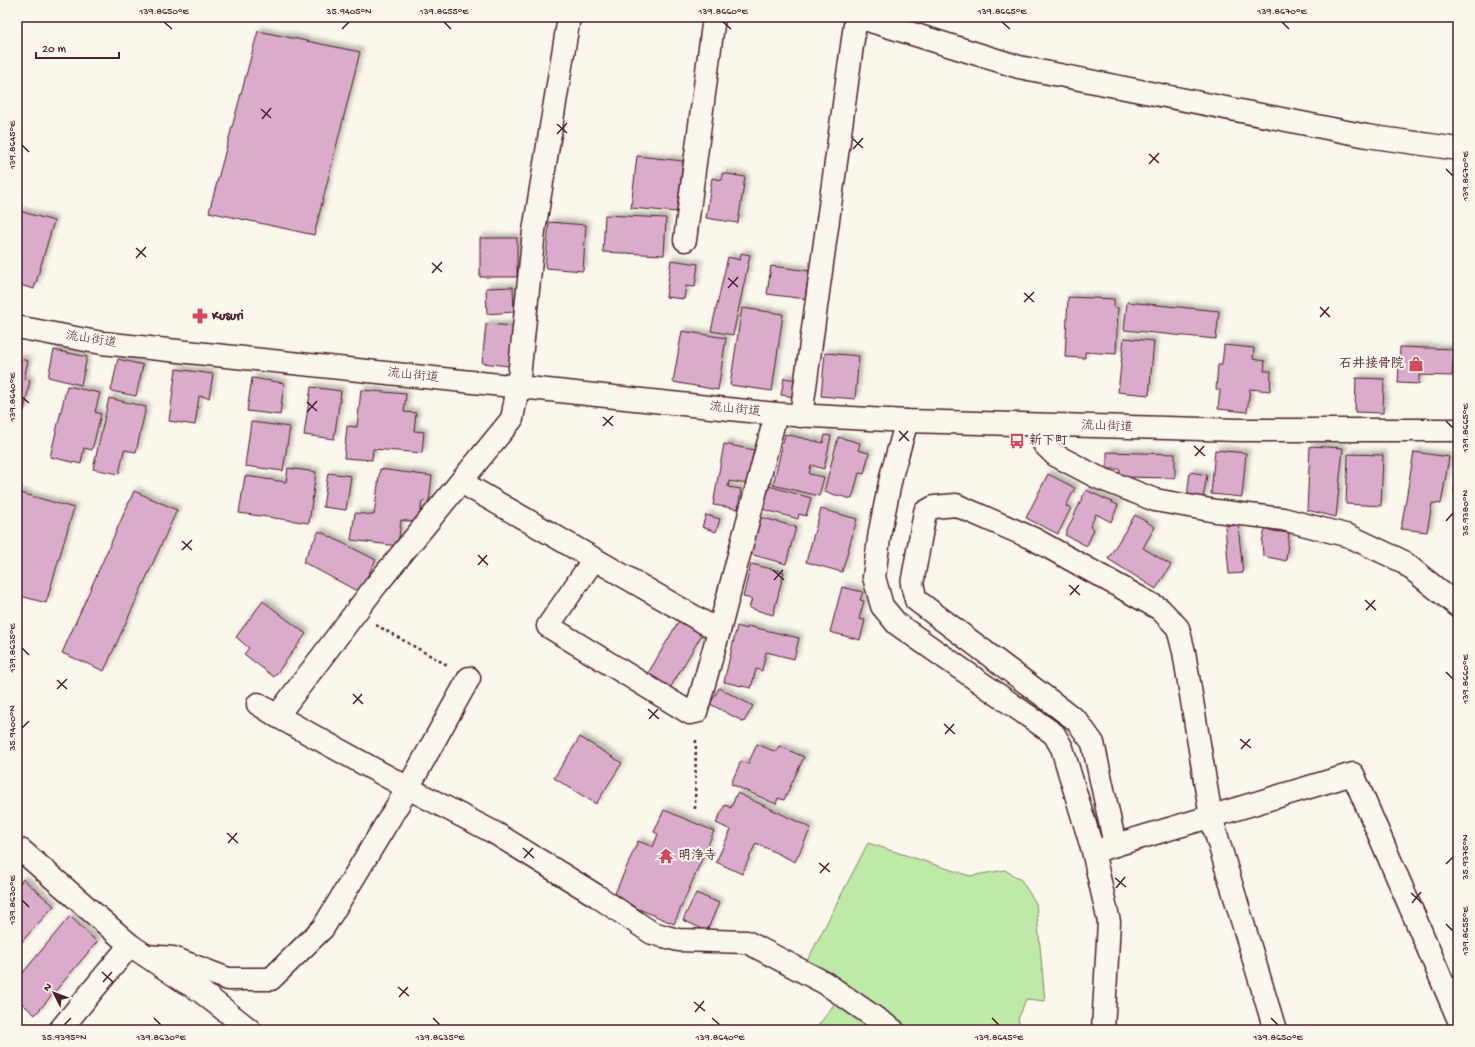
<svg xmlns="http://www.w3.org/2000/svg" width="1475" height="1047" viewBox="0 0 1475 1047" font-family="'Gochi Hand','Klee One',sans-serif">
	<style>
		.green { fill: #bee9a6; stroke: #848468 }
		.building { fill: #dbabcb; stroke: #4a1f2b; filter: url(#shadow) }
		.lines { fill: none; stroke-linecap: round; stroke-linejoin: round }
		.minor-casing { stroke: #4a1f2b; stroke-width: 25 }
		.path { stroke: #4a1f2b; stroke-width: 2.5; stroke-dasharray: 3 3; stroke-linecap: butt }
		.minor { stroke: #fbf7ec; stroke-width: 22 }
		.ticks { fill: none; stroke: #4a1f2b; stroke-width: 1.5 }
		.labels { text-anchor: middle; dominant-baseline: central; stroke-width: 4; stroke-linejoin: round; paint-order: stroke }
		.poi-label { font-size: 13px; font-weight: bold; fill: #4a1f2b; stroke: #fbf7ec; text-anchor: start }
		.street-label { font-size: 13px; fill: #4a1f2b; stroke: #fbf7ec }
		.neatline { fill: none; stroke: #4a1f2b; stroke-width: 1.5 }
		.ticks-label { font-size: 10px; text-anchor: middle; fill: #4a1f2b }
	</style>
	<defs>
		<filter id="shadow"><feDropShadow dx="3.5" dy="-3.5" stdDeviation="2" flood-color="#0004"/></filter>
	</defs>
	<rect width="100%" height="100%" fill="#fbf7ec"/>
	<filter id="ink" filterUnits="userSpaceOnUse"><feTurbulence type="fractalNoise" baseFrequency=".025" numOctaves="2"/><feDisplacementMap in="SourceGraphic" scale="8" xChannelSelector="R" yChannelSelector="G"/><feConvolveMatrix kernelMatrix="1 2 1 2 8 2 1 2 1" color-interpolation-filters="sRGB"/></filter>
	<g filter="url(#ink)">
		<polygon class="green" points="868,843 970,876 1005,870 1021,880 1036,903 1045,1001 1026,999 1018,1020 1023,1030 815,1030 847,987 807,961"/>
		<g class="building">
			<polygon points="258,31 360,52 314,235 209,212"/>
			<polygon points="637,156 683,161 677,212 631,208"/>
			<polygon points="722,173 745,177 738,223 706,218 712,178 722,180"/>
			<polygon points="19,211 54,221 34,289 17,284 17,218"/>
			<polygon points="605,215 666,218 664,255 603,252"/>
			<polygon points="549,222 586,225 583,271 545,268"/>
			<rect x="480" y="238" width="37" height="39"/>
			<polygon points="741,253 750,255 733,335 711,331 728,257 740,260"/>
			<polygon points="671,260 698,264 695,287 686,286 684,299 666,297"/>
			<polygon points="771,266 809,271 805,299 767,294"/>
			<polygon points="513,287 514,312 487,314 486,288"/>
			<polygon points="1068,297 1114,299 1114,307 1118,308 1116,354 1085,352 1085,358 1065,357"/>
			<polygon points="1127,302 1219,311 1216,339 1124,330"/>
			<polygon points="742,308 783,314 772,391 730,385"/>
			<polygon points="486,324 513,326 509,366 482,363"/>
			<polygon points="682,331 726,338 718,390 673,382"/>
			<polygon points="1124,338 1154,341 1149,395 1118,392"/>
			<polygon points="1224,345 1254,348 1253,359 1265,361 1264,371 1271,371 1270,391 1250,389 1247,412 1218,409 1220,390 1216,389 1218,365 1222,365"/>
			<polygon points="1400,347 1454,349 1452,376 1419,375 1419,384 1398,383"/>
			<polygon points="54,350 87,357 81,385 48,377"/>
			<polygon points="825,353 859,356 855,399 821,396"/>
			<polygon points="17,358 28,361 24,379 30,380 24,411 17,409"/>
			<polygon points="118,359 143,365 136,396 111,391"/>
			<polygon points="176,369 213,374 209,398 199,396 195,425 169,421"/>
			<polygon points="252,378 284,383 280,415 247,411"/>
			<polygon points="784,378 797,380 795,397 781,395"/>
			<polygon points="1356,378 1384,379 1383,413 1355,412"/>
			<polygon points="67,386 100,393 95,412 101,414 92,450 84,448 81,464 50,457"/>
			<polygon points="311,387 341,391 334,439 304,435"/>
			<polygon points="361,390 406,394 404,412 416,413 414,431 424,432 422,453 373,449 372,460 344,458 347,426 357,427"/>
			<polygon points="109,398 146,407 136,452 124,450 119,474 93,469"/>
			<polygon points="251,422 290,427 283,471 245,466"/>
			<polygon points="785,434 823,443 825,435 831,436 824,469 811,465 809,474 824,477 819,496 773,485"/>
			<polygon points="838,437 860,443 858,450 869,453 864,474 859,473 852,499 824,492"/>
			<polygon points="724,444 754,450 747,484 729,481 728,487 741,489 738,509 713,505"/>
			<polygon points="1310,446 1343,448 1336,517 1307,510"/>
			<polygon points="1215,450 1246,453 1242,497 1211,494"/>
			<polygon points="1107,452 1175,454 1175,478 1119,477 1120,469 1107,469"/>
			<polygon points="1414,452 1449,457 1441,504 1432,503 1427,532 1401,529"/>
			<polygon points="1348,454 1383,455 1381,506 1346,504"/>
			<polygon points="1458,464 1458,493 1454,492"/>
			<polygon points="288,468 316,472 309,523 239,513 245,476 286,482"/>
			<polygon points="380,469 432,476 429,502 422,501 419,523 401,520 398,546 351,540 355,513 374,515"/>
			<polygon points="1190,472 1207,475 1203,499 1187,497"/>
			<polygon points="328,473 351,476 346,510 323,507"/>
			<polygon points="1048,474 1075,488 1066,506 1071,508 1058,534 1026,518"/>
			<polygon points="769,486 811,498 806,516 799,514 798,519 762,509"/>
			<polygon points="1086,490 1118,505 1111,522 1096,514 1090,527 1094,529 1087,546 1065,535"/>
			<polygon points="134,491 177,510 104,671 62,653"/>
			<polygon points="17,492 74,508 46,603 17,595"/>
			<polygon points="821,509 857,519 842,572 806,562"/>
			<polygon points="706,515 720,519 716,532 702,527"/>
			<polygon points="1135,515 1155,527 1143,548 1171,565 1156,589 1108,559"/>
			<polygon points="760,517 796,527 786,564 750,554"/>
			<polygon points="1238,525 1243,573 1229,574 1225,526"/>
			<polygon points="1265,530 1289,533 1286,561 1263,556 1262,541"/>
			<polygon points="319,531 376,560 359,592 303,562"/>
			<polygon points="751,564 784,572 773,615 749,608 752,599 743,597"/>
			<polygon points="842,587 863,592 860,600 864,601 859,619 865,620 860,640 830,632"/>
			<polygon points="263,601 306,634 274,677 244,654 249,648 236,637"/>
			<polygon points="681,617 704,631 669,690 646,677"/>
			<polygon points="737,626 747,629 748,626 799,638 794,659 766,652 762,671 756,669 751,688 724,682"/>
			<polygon points="719,688 753,706 744,722 710,704"/>
			<polygon points="580,737 622,763 596,804 554,778"/>
			<polygon points="757,744 776,752 779,746 804,757 784,800 778,798 776,804 731,784 741,761 748,764"/>
			<polygon points="737,793 811,828 795,862 756,843 742,874 716,862 731,830 716,823 725,805 731,808"/>
			<polygon points="664,810 714,831 674,924 613,898 638,841 653,847 658,834 654,832"/>
			<polygon points="23,879 54,906 17,947 17,887"/>
			<polygon points="696,893 719,903 707,931 683,920"/>
			<polygon points="70,916 97,942 35,1015 17,999 17,980"/>
		</g>
		<g class="lines">
			<defs>
				<g id="minor">
					<polyline points="858,17 1019,67 1367,136 1458,149"/>
					<polyline points="685,240 714,17"/>
					<polyline points="17,327 102,343 776,414 907,421 1239,430 1458,430"/>
					<polyline points="801,416 856,17"/>
					<polyline points="907,421 892,473 880,531 874,577 882,606 897,624 1054,734 1062,748 1093,851 1109,922 1103,1030"/>
					<polyline points="1036,425 1044,444 1055,455 1097,477 1155,500 1216,511 1283,519 1349,536 1402,561 1458,606"/>
					<polyline points="461,482 719,631"/>
					<polyline points="594,559 548,626 690,713 696,712 719,631 776,414"/>
					<polyline points="258,704 277,716 408,788 495,833 597,896 652,933 678,940 747,942 825,983 893,1030"/>
					<polyline points="277,716 377,584 512,419 518,387 534,231 569,17"/>
					<polyline points="1115,845 1093,743 1077,721 916,600 912,584 925,512 934,507 956,505 1034,539 1160,609 1178,628 1184,652 1211,817 1275,1030"/>
					<polyline points="1102,849 1353,774 1458,1018"/>
					<polyline points="17,855 21,850 130,945 185,982 199,990 250,1030"/>
					<polyline points="147,956 173,958 228,979 271,979 323,928 408,788 469,678"/>
					<polyline points="60,1030 130,945"/>
				</g>
			</defs>
			<use href="#minor" class="minor-casing"/>
			<g class="path">
				<polyline points="376,625 447,665"/>
				<polyline points="695,809 696,737"/>
			</g>
			<use href="#minor" class="minor"/>
		</g>
	</g>
	<path class="ticks" d="M 164,22 L 172,29M 444,22 L 451,29M 723,22 L 731,29M 1002,22 L 1010,29M 1282,22 L 1289,29M 342,29 L 349,22M 261,109 L 271,118M 262,119 L 271,108M 557,124 L 567,133M 557,134 L 567,123M 853,139 L 863,148M 22,145 L 29,152M 853,149 L 863,138M 1149,154 L 1159,163M 1149,164 L 1159,153M 1446,169 L 1453,176M 136,248 L 146,257M 136,258 L 146,247M 432,263 L 442,272M 432,273 L 442,262M 728,278 L 738,287M 728,288 L 738,277M 1024,293 L 1034,302M 1024,302 L 1034,292M 1320,307 L 1330,317M 1320,317 L 1329,307M 22,397 L 29,403M 307,402 L 317,411M 307,412 L 317,401M 603,417 L 613,426M 1446,421 L 1453,428M 603,426 L 613,416M 899,431 L 909,441M 899,441 L 908,431M 1194,446 L 1205,456M 1195,456 L 1204,446M 1446,521 L 1453,513M 182,541 L 192,550M 182,550 L 192,540M 478,555 L 488,565M 478,565 L 487,555M 773,570 L 784,580M 774,580 L 783,570M 1069,585 L 1080,595M 1070,595 L 1079,585M 1365,600 L 1376,610M 1366,610 L 1375,600M 22,648 L 29,655M 1446,672 L 1453,679M 57,680 L 67,689M 57,689 L 67,679M 353,694 L 363,704M 353,704 L 362,694M 648,709 L 659,719M 649,719 L 658,709M 944,724 L 955,734M 22,728 L 29,721M 945,734 L 954,724M 1240,739 L 1251,748M 1241,749 L 1250,739M 227,833 L 238,843M 228,843 L 237,833M 523,848 L 534,858M 524,858 L 533,848M 819,863 L 830,872M 1446,864 L 1453,857M 820,873 L 829,863M 1115,878 L 1126,887M 1116,888 L 1125,877M 1411,893 L 1421,902M 22,900 L 29,907M 1412,903 L 1421,892M 1446,924 L 1453,931M 102,972 L 113,982M 103,982 L 112,972M 398,987 L 409,996M 399,997 L 408,987M 694,1002 L 705,1011M 695,1012 L 704,1001M 154,1018 L 161,1025M 433,1018 L 440,1025M 712,1018 L 720,1025M 992,1018 L 999,1025M 1271,1018 L 1278,1025M 64,1025 L 71,1018"/>
	<defs>
		<symbol id="pharmacy-bare" viewBox="-9 -9 18 18"><path d="M-2-6h4v4h4v4h-4v4h-4v-4h-4v-4h4Z" fill="#d1495b" stroke="#fbf7ec" stroke-width="2.5" paint-order="stroke"/></symbol>
		<symbol id="shop-bare" viewBox="-9 -9 18 18"><path d="M-5-2.5h2.3a2.7 3.5 0 0 1 5.4 0H5L5.5 6h-11ZM-1.5-2.5h3a1.5 2.3 0 0 0-3 0Z" fill="#d1495b" stroke="#fbf7ec" stroke-width="2.5" paint-order="stroke"/></symbol>
		<symbol id="bus-bare" viewBox="-9 -9 18 18"><path d="M-5-6H5V4H4V6H2V4H-2V6H-4V4H-5ZM-3.5-4V0h7V-4ZM-3.5 1.2v1.5H-2V1.2ZM2 1.2v1.5H3.5V1.2Z" fill="#d1495b" stroke="#fbf7ec" stroke-width="2.5" paint-order="stroke"/></symbol>
		<symbol id="temple-bare" viewBox="-9 -9 18 18"><path d="M0-6L5-2H3V0L6.5 2.5H4V6H1.5V3h-3V6H-4V2.5H-6.5L-3 0V-2H-5Z" fill="#d1495b" stroke="#fbf7ec" stroke-width="2.5" paint-order="stroke"/></symbol>
	</defs>
	<g fill-rule="evenodd">
		<use href="#pharmacy-bare" x="189" y="305" width="22" height="22"/>
		<use href="#shop-bare" x="1405" y="353" width="22" height="22"/>
		<use href="#bus-bare" x="1006" y="430" width="22" height="22"/>
		<use href="#temple-bare" x="655" y="845" width="22" height="22"/>
	</g>
	<g class="labels">
		<g class="poi-label">
			<text x="212" y="316">Kusuri</text>
			<text x="1404" y="364" text-anchor="end">石井接骨院</text>
			<text x="1029" y="441">新下町</text>
			<text x="678" y="856">明浄寺</text>
		</g>
		<g class="street-label">
			<text transform="translate(91 340) rotate(9)">流山街道</text>
			<text transform="translate(413 376) rotate(6)">流山街道</text>
			<text transform="translate(735 410) rotate(6)">流山街道</text>
			<text transform="translate(1107 427) rotate(2)">流山街道</text>
		</g>
	</g>
	<rect width="1475" height="1047" fill="none" stroke="#fbf7ec" stroke-width="44"/>
	<g transform="translate(54 993) rotate(312)" stroke="#fbf7ec" stroke-width="3" paint-order="stroke">
	<path d="M0-3L7 15L0 10L-7 15Z" fill="#4a1f2b"/>
	<text y="-6" font-size="11" font-weight="bold" text-anchor="middle" fill="#4a1f2b">N</text>
	</g>
	<path d="M36 52v6h83v-6" fill="none" stroke="#4a1f2b" stroke-width="2"/>
	<text x="42" y="52" font-size="12" fill="#4a1f2b" stroke="#fbf7ec" stroke-width="3" paint-order="stroke">20 m</text>
	<rect x="22" y="22" width="1431" height="1003" class="neatline"/>
	<g class="ticks-label">
		<text x="164" y="14">139.8650°E</text>
		<text x="349" y="14">35.9405°N</text>
		<text x="444" y="14">139.8655°E</text>
		<text x="723" y="14">139.8660°E</text>
		<text x="1002" y="14">139.8665°E</text>
		<text x="1282" y="14">139.8670°E</text>
		<text transform="translate(11 145) rotate(-90)" y="4">139.8645°E</text>
		<text transform="translate(1464 176) rotate(-90)" y="4">139.8670°E</text>
		<text transform="translate(11 397) rotate(-90)" y="4">139.8640°E</text>
		<text transform="translate(1464 428) rotate(-90)" y="4">139.8665°E</text>
		<text transform="translate(1464 513) rotate(-90)" y="4">35.9380°N</text>
		<text transform="translate(11 648) rotate(-90)" y="4">139.8635°E</text>
		<text transform="translate(1464 679) rotate(-90)" y="4">139.8660°E</text>
		<text transform="translate(11 728) rotate(-90)" y="4">35.9400°N</text>
		<text transform="translate(1464 857) rotate(-90)" y="4">35.9375°N</text>
		<text transform="translate(11 900) rotate(-90)" y="4">139.8630°E</text>
		<text transform="translate(1464 931) rotate(-90)" y="4">139.8655°E</text>
		<text x="64" y="1040">35.9395°N</text>
		<text x="161" y="1040">139.8630°E</text>
		<text x="440" y="1040">139.8635°E</text>
		<text x="720" y="1040">139.8640°E</text>
		<text x="999" y="1040">139.8645°E</text>
		<text x="1278" y="1040">139.8650°E</text>
	</g>
</svg>
